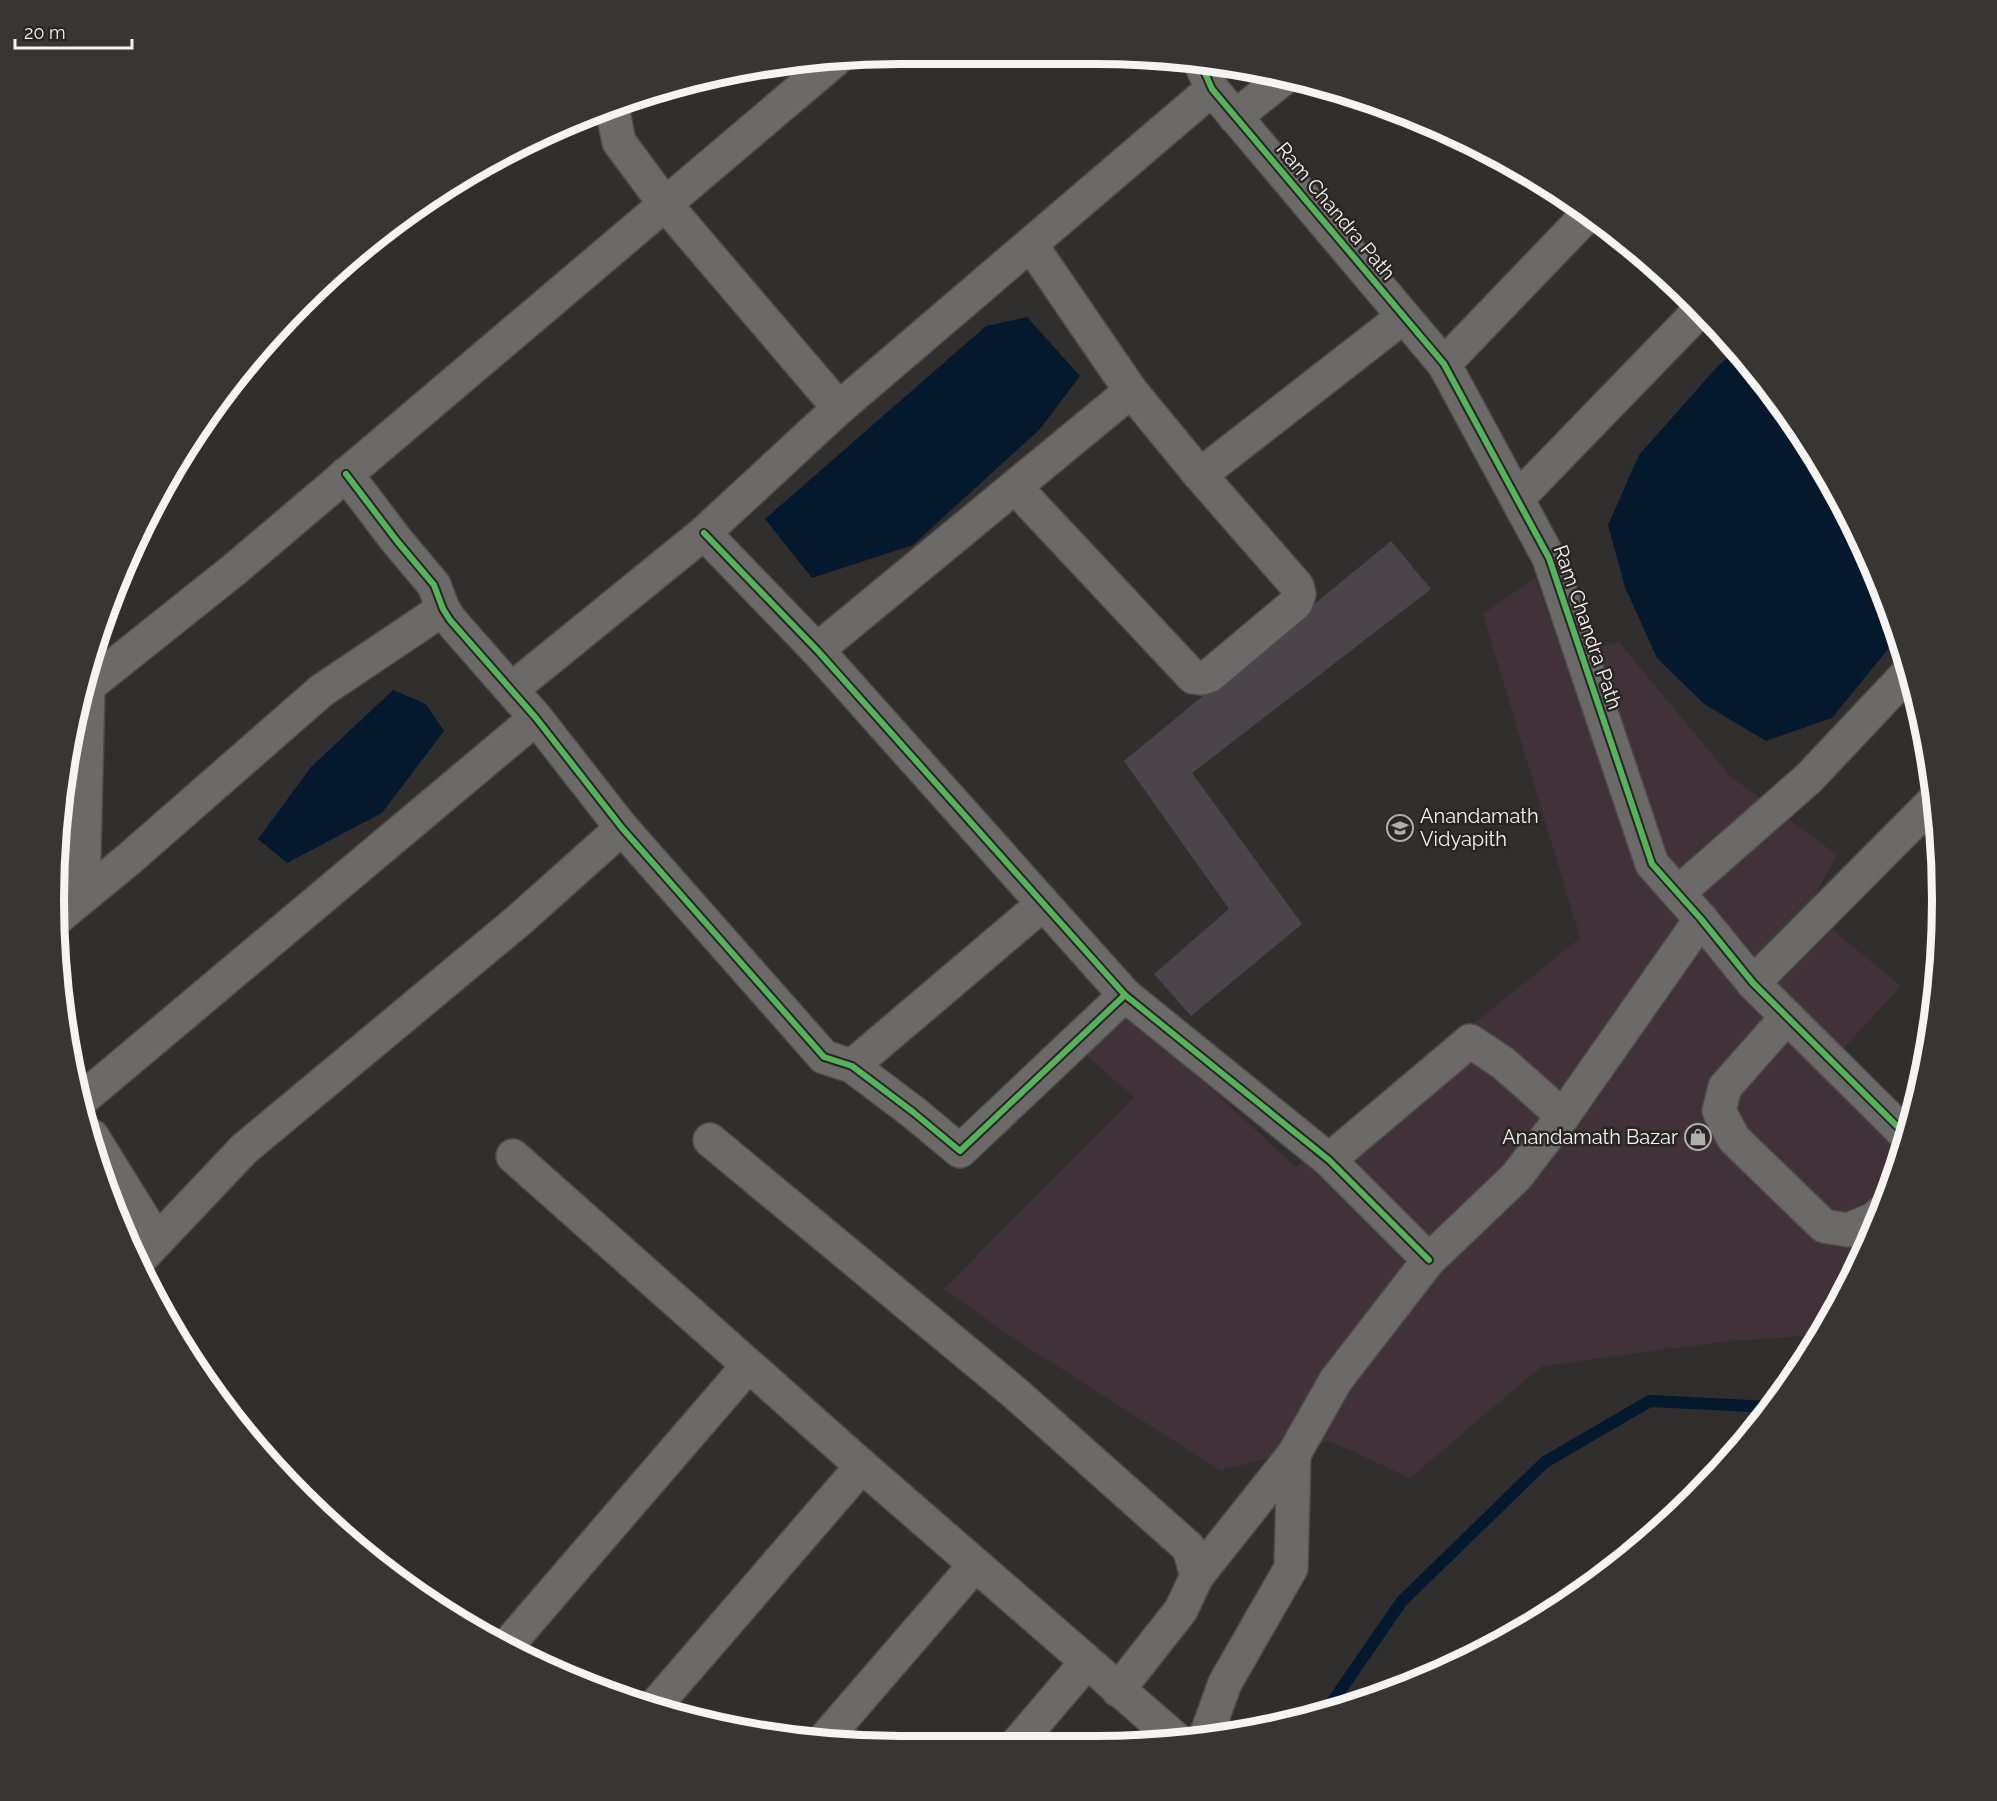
<svg xmlns="http://www.w3.org/2000/svg" width="1997" height="1801" viewBox="0 0 1997 1801" font-family="Raleway,sans-serif">
	<style>
		.commercial { fill: #413139 }
		.water { fill: #05192e }
		.lines { fill: none; stroke-linecap: round; stroke-linejoin: round }
		.stream { stroke: #05192e; stroke-width: 12 }
		.building { fill: #4b454b }
		.minor-casing { stroke: #4d4c4a; stroke-width: 36 }
		.minor { stroke: #6b6a68; stroke-width: 33 }
		.cycleway-casing { stroke: #282522; stroke-width: 10 }
		.cycleway { stroke: #56b35d; stroke-width: 6 }
		.labels { text-anchor: middle; dominant-baseline: central; stroke-width: 5; stroke-linejoin: round; paint-order: stroke }
		.street-label { font-size: 20px; fill: #f6f4f2; stroke: #282522 }
		.poi-label { font-size: 20px; fill: #f6f4f2; stroke: #282522; text-anchor: start }
		.rim { fill: none; stroke: #f6f4f2; stroke-width: 8 }
	</style>
	<rect width="100%" height="100%" fill="#312f2d"/>
	<polygon class="commercial" points="1535,578 1562,654 1619,642 1730,776 1837,855 1807,909 1901,986 1821,1073 1900,1154 1879,1224 1819,1335 1729,1341 1542,1366 1410,1478 1330,1441 1221,1471 1010,1336 944,1289 1134,1097 1085,1054 1130,1015 1296,1167 1580,938 1483,614"/>
	<g class="water">
		<polygon points="1027,317 1080,376 1040,429 913,545 812,578 765,519 986,326"/>
		<polygon points="1735,351 1800,430 1878,576 1897,638 1832,718 1766,741 1704,704 1657,658 1625,587 1608,525 1639,455 1717,367"/>
		<polygon points="393,690 426,704 444,731 382,813 287,863 258,839 311,767"/>
	</g>
	<g class="lines">
		<polyline class="stream" points="1326,1711 1402,1601 1545,1462 1650,1401 1771,1407"/>
	</g>
	<polygon class="building" points="1391,541 1431,589 1192,773 1302,924 1191,1016 1154,974 1229,909 1124,761"/>
	<g class="lines">
		<defs>
			<g id="minor">
				<polyline points="1200,62 1212,89 1444,364 1549,558 1652,864 1701,919 1753,983 1906,1135"/>
				<polyline points="613,112 619,142 665,204 839,408"/>
				<polyline points="1235,117 1285,77"/>
				<polyline points="1444,364 1588,214"/>
				<polyline points="346,474 397,541 434,585 443,609 450,620 536,718 622,828 824,1057 852,1066 913,1112 960,1151 1125,995"/>
				<polyline points="1200,475 1403,317"/>
				<polyline points="1015,487 1193,677 1202,678 1209,676 1296,603 1299,594 1297,586 1200,475 1131,391 1031,245"/>
				<polyline points="1518,498 1701,309"/>
				<polyline points="704,533 817,650 1125,995 1329,1160 1429,1260"/>
				<polyline points="817,650 1131,391"/>
				<polyline points="512,689 704,533 839,408 1212,89"/>
				<polyline points="82,691 235,569 835,60"/>
				<polyline points="1678,893 1809,778 1908,673"/>
				<polyline points="83,895 88,685 86,673"/>
				<polyline points="56,919 129,859 321,691 443,609"/>
				<polyline points="1753,983 1933,802"/>
				<polyline points="1787,1017 1725,1087 1719,1111 1734,1139 1824,1226 1848,1230 1874,1219 1882,1212"/>
				<polyline points="852,1066 1043,904"/>
				<polyline points="81,1100 536,718"/>
				<polyline points="92,1136 157,1241"/>
				<polyline points="710,1140 1015,1393 1189,1548 1197,1576 1181,1610 1118,1690"/>
				<polyline points="513,1156 862,1466 1176,1739"/>
				<polyline points="1329,1160 1470,1041 1503,1063 1563,1116"/>
				<polyline points="139,1260 244,1149 518,921 622,828"/>
				<polyline points="1197,1576 1294,1454"/>
				<polyline points="506,1647 748,1366"/>
				<polyline points="653,1708 862,1466"/>
				<polyline points="1206,1736 1225,1683 1291,1568 1294,1454 1336,1380 1429,1260 1516,1177 1563,1116 1701,919"/>
				<polyline points="823,1741 975,1565"/>
				<polyline points="1016,1745 1086,1663"/>
			</g>
		</defs>
		<use href="#minor" class="minor-casing"/>
		<use href="#minor" class="minor"/>
		<defs>
			<g id="cycleway">
				<polyline points="1200,62 1212,89 1444,364 1549,558 1652,864 1701,919 1753,983 1906,1135"/>
				<polyline points="346,474 397,541 434,585 443,609 450,620 536,718 622,828 824,1057 852,1066 913,1112 960,1151 1125,995"/>
				<polyline points="704,533 817,650 1125,995 1329,1160 1429,1260"/>
			</g>
		</defs>
		<use href="#cycleway" class="cycleway-casing"/>
		<use href="#cycleway" class="cycleway"/>
	</g>
	<defs>
		<symbol id="school-ring" viewBox="-11 -11 22 22"><circle r="9.5" fill="#282522" stroke="#b1afad" stroke-width="1.5"/><path d="M0-5L7-2L0 1L-7-2ZM-4 1L0 2.5L4 1V4Q0 6-4 4Z" fill="#b1afad"/></symbol>
		<symbol id="shop-ring" viewBox="-11 -11 22 22"><circle r="9.5" fill="#282522" stroke="#b1afad" stroke-width="1.5"/><path d="M-5-2.5h2.3a2.7 3.5 0 0 1 5.4 0H5L5.5 6h-11ZM-1.5-2.5h3a1.5 2.3 0 0 0-3 0Z" fill="#b1afad"/></symbol>
	</defs>
	<g fill-rule="evenodd">
		<use href="#school-ring" x="1385" y="813" width="30" height="30"/>
		<use href="#shop-ring" x="1683" y="1122" width="30" height="30"/>
	</g>
	<g class="labels">
		<g class="street-label">
			<text transform="translate(1336 211) rotate(50)">Ram Chandra Path</text>
			<text transform="translate(1588 627) rotate(71)">Ram Chandra Path</text>
		</g>
		<g class="poi-label">
			<text x="1420" y="816">Anandamath<tspan x="1420" dy="23">Vidyapith</tspan></text>
			<text x="1678" y="1137" text-anchor="end">Anandamath Bazar</text>
		</g>
	</g>
	<path d="M0 0H1997V1801H0ZM900 64H1096A836 836 0 0 1 1932 900V900A836 836 0 0 1 1096 1736H900A836 836 0 0 1 64 900V900A836 836 0 0 1 900 64Z" fill="#383633" fill-rule="evenodd"/>
	<path class="rim" d="M900 64H1096A836 836 0 0 1 1932 900V900A836 836 0 0 1 1096 1736H900A836 836 0 0 1 64 900V900A836 836 0 0 1 900 64Z"/>
	<path d="M15 39v9h117v-9" fill="none" stroke="#f6f4f2" stroke-width="3"/>
	<text x="24" y="39" font-size="18" fill="#f6f4f2" stroke="#282522" stroke-width="4.5" paint-order="stroke">20 m</text>
</svg>
